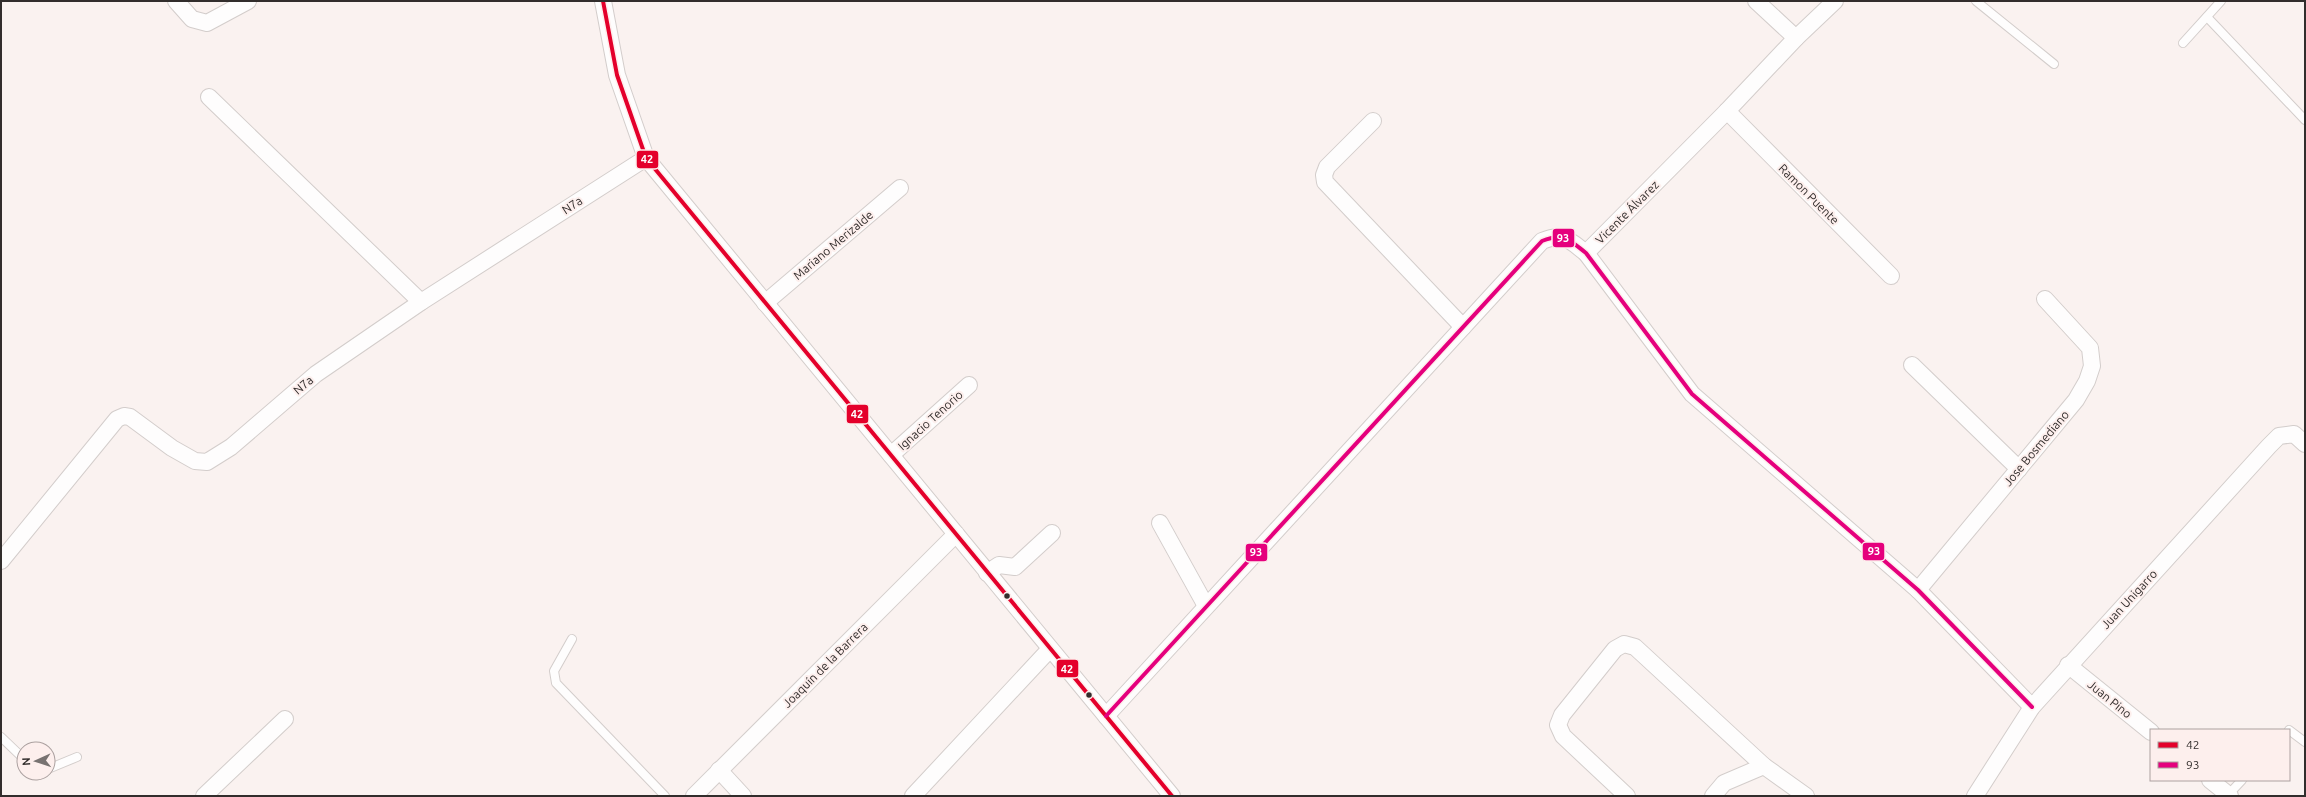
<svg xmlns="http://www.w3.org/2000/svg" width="2306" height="797" viewBox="0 0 2306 797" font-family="Ubuntu,sans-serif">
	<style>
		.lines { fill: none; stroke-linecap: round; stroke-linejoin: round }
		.lane-casing { stroke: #d3cdcb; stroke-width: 10 }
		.street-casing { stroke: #d3cdcb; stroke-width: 18 }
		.lane { stroke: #fefdfd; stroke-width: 8 }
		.street { stroke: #fefdfd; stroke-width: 16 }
		.bus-1-casing { stroke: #fdefed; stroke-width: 7 }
		.bus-2-casing { stroke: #fdefed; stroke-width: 7 }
		.bus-1 { stroke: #e4002b; stroke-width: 4 }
		.bus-2 { stroke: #e5007d; stroke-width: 4 }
		.bus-dot { fill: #322d2c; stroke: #fdefed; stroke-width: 1.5 }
		.labels { text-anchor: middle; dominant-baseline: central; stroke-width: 4; stroke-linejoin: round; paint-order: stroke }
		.street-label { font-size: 12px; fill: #322d2c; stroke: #fdefed }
		.line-badge { stroke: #fdefed; stroke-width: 1.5 }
		.badge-label { font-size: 11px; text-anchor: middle; font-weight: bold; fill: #fff }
	</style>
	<rect width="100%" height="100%" fill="#faf2f0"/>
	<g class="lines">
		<defs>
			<g id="lane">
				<polyline points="1976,1 2054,64"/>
				<polyline points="2207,17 2305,120"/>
				<polyline points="2183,43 2221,1"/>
				<polyline points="572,639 554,671 556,683 665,796"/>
				<polyline points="2289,730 2305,742"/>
				<polyline points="1,737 24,759"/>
				<polyline points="48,769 77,757"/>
				<polyline points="2228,795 2242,780"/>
			</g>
			<g id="street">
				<polyline points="176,1 192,19 207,23 248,1"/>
				<polyline points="603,1 617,75 646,158 1172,796"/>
				<polyline points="1756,1 1796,38"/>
				<polyline points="209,97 421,302"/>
				<polyline points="1727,111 1891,276"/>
				<polyline points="1373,121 1327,167 1324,175 1325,182 1463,327"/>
				<polyline points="1586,253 1727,111 1796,38 1835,1"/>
				<polyline points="765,303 900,188"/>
				<polyline points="1912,365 2019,469"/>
				<polyline points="891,455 969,385"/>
				<polyline points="1160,523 1206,606"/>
				<polyline points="1,561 117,419 124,416 130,417 172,448 195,461 207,462 231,447 316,374 421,302 646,158"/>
				<polyline points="987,573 999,565 1015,567 1052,533"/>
				<polyline points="1918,590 2076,400 2087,381 2092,366 2090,348 2045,299"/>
				<polyline points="2068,665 2151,732"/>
				<path d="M 1106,716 L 1542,241 C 1564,232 1569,240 1586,253 L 1692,394 L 1918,590 L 2032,707"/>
				<polyline points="719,770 743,796"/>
				<polyline points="2210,780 2230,796"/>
				<polyline points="204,796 285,719"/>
				<polyline points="694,796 956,534"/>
				<polyline points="913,796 1050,649"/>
				<polyline points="1627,796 1563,736 1558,725 1562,715 1615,649 1624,644 1635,647 1764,766 1806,796"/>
				<polyline points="1713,796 1724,783 1764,766"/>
				<polyline points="1975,796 2032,707 2269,446 2279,436 2294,434 2305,444"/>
			</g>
		</defs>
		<use href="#lane" class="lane-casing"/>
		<use href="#street" class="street-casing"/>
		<use href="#lane" class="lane"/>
		<use href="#street" class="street"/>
		<defs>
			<polyline id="bus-1" points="603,1 617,75 646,158 1172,796"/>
			<path id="bus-2" d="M 1106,716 L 1542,241 C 1564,232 1569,240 1586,253 L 1692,394 L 1918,590 L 2032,707"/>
		</defs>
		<use href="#bus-1" class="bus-1-casing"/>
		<use href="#bus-2" class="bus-2-casing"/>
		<use href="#bus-1" class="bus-1"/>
		<use href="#bus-2" class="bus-2"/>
	</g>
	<g class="bus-dot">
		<circle cx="1007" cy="596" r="3.5"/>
		<circle cx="1089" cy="695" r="3.5"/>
	</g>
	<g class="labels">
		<g class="street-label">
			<text transform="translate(1809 194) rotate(45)">Ramon Puente</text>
			<text transform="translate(572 205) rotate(-33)">N7a</text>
			<text transform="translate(1627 212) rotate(-45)">Vicente Álvarez</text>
			<text transform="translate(833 245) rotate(-40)">Mariano Merizalde</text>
			<text transform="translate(303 385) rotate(-40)">N7a</text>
			<text transform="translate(930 420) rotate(-42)">Ignacio Tenorio</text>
			<text transform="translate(2036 448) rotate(-50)">Jose Bosmediano</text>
			<text transform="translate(2129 599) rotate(-47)">Juan Unigarro</text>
			<text transform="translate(825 665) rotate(-45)">Joaquín de la Barrera</text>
			<text transform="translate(2110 699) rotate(39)">Juan Pino</text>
		</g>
	</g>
	<g class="line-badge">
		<rect x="636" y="150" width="23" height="19" rx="4" fill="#e4002b"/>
		<rect x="1552" y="228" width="23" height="20" rx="4" fill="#e5007d"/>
		<rect x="846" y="404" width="23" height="20" rx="4" fill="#e4002b"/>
		<rect x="1862" y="542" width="23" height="19" rx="4" fill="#e5007d"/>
		<rect x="1245" y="543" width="23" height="19" rx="4" fill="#e5007d"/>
		<rect x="1056" y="659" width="23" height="19" rx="4" fill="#e4002b"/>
	</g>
	<g class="badge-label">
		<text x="647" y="163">42</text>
		<text x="1563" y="242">93</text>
		<text x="857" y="418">42</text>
		<text x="1874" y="555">93</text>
		<text x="1256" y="556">93</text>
		<text x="1067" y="673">42</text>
	</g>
	<rect width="2306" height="797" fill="none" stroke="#322d2c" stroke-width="4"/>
	<rect x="2150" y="729" width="140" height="52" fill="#fdefed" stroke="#aca1a0"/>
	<rect x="2158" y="742" width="20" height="6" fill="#e4002b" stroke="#aca1a0"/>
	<text x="2186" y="749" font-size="12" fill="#322d2c">42</text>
	<rect x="2158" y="762" width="20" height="6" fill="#e5007d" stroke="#aca1a0"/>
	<text x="2186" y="769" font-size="12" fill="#322d2c">93</text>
	<g transform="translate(36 761) rotate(267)"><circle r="19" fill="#fdefed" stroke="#aca1a0"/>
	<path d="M0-3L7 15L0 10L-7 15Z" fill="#787271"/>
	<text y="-6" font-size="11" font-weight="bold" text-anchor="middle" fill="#322d2c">N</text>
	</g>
</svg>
